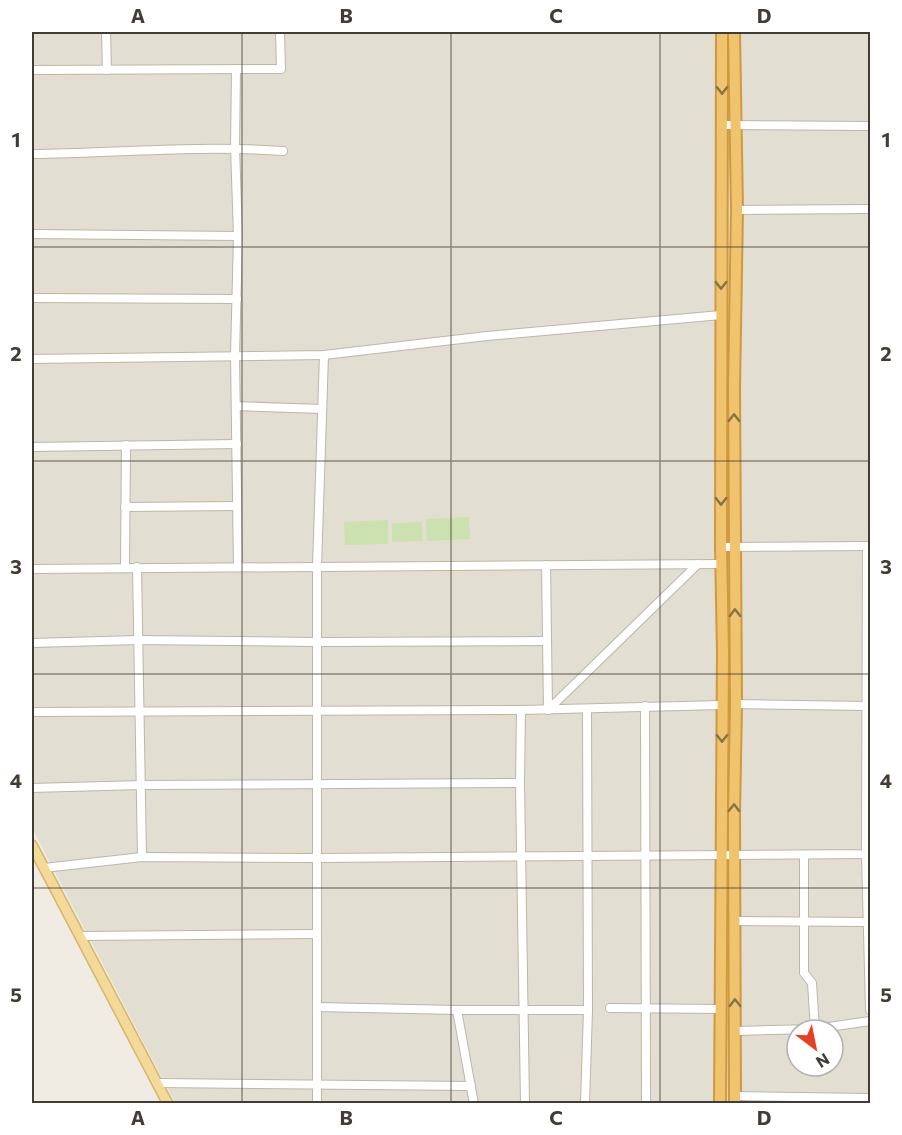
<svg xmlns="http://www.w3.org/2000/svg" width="902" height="1135" viewBox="0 0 902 1135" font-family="Commissioner,sans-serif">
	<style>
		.residential { fill: #e3ded2; fill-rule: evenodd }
		.grass { fill: #cbe1af }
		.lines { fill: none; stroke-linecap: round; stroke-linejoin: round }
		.minor-casing { stroke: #bdb6aa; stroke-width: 10 }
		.major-casing { stroke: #d7b66a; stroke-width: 12 }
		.highway-casing { stroke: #ce993f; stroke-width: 14 }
		.minor { stroke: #fff; stroke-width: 8 }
		.major { stroke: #f4da98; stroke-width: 9 }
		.highway { stroke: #f0c46e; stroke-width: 10 }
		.oneway { stroke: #87724b }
		.grid { fill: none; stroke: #413c34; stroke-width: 1.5; stroke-opacity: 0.55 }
		.neatline { fill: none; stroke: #413c34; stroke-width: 2 }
		.grid-label { font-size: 20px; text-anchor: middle; font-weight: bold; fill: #413c34 }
	</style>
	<rect width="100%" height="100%" fill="#f0ece3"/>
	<path class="residential" d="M 32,32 L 870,32 L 870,1103 L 175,1103 L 32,828 ZM 797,1030 L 833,1030 L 833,1066 L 797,1066 Z"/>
	<g class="grass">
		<polygon points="469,517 470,539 427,541 426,519"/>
		<polygon points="388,520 388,544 345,545 344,522"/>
		<polygon points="422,522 423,541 392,542 392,523"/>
	</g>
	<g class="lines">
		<defs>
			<g id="minor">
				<polyline points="106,32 107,70"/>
				<polyline points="236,69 235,147 238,236 235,356 238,567"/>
				<polyline points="32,70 281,69 280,32"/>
				<polyline points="722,125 870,126"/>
				<path d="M 32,154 C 115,153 199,145 283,151"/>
				<polyline points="737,210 870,209"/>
				<polyline points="32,234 238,236"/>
				<polyline points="32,298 237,299"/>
				<polyline points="32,359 324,355 487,336 721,315"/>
				<polyline points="236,406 322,409"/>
				<polyline points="32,447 237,444"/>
				<polyline points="125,507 237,506"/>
				<polyline points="867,546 866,854 870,1010"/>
				<polyline points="721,547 870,546"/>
				<polyline points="546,565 548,710"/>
				<polyline points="137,567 142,857"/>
				<polyline points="125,568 126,445"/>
				<polyline points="32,569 721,564"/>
				<polyline points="32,643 138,640 317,642 547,641"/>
				<polyline points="736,704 868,706 870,708"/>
				<polyline points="645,706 646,1104"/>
				<polyline points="521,710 520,783 525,1104"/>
				<polyline points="548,710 698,564"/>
				<polyline points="32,712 521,710 722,705"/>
				<polyline points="32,788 141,785 520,783"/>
				<polyline points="804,855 804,973 812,983 815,1029"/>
				<polyline points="44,868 142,857 317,858 866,854 870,851"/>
				<polyline points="734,921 868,922"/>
				<polyline points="81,936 317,934"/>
				<polyline points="317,1007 457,1010 588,1010"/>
				<polyline points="610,1008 721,1009"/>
				<polyline points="457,1010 474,1104"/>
				<polyline points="736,1031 815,1029 870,1021"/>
				<polyline points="158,1083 471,1086"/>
				<polyline points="735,1096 870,1098"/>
				<polyline points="317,1104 317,567 324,355"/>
				<polyline points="585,1104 588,1010 587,709"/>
			</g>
			<polyline id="major" points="32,845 168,1104"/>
			<g id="highway">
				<polyline points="734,32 737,210 734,388 736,704 734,814 735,1104"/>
				<polyline points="720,1104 723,653 721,547 722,32"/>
			</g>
		</defs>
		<use href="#minor" class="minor-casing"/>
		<use href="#major" class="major-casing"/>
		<use href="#highway" class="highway-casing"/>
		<use href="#minor" class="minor"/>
		<use href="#major" class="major"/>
		<use href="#highway" class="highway"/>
	</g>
	<defs><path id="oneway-chevron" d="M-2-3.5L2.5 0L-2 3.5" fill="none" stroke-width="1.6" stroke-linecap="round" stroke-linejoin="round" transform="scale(1.5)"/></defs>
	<g class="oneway">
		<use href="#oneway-chevron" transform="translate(722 90) rotate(90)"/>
		<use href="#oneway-chevron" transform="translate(721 285) rotate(90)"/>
		<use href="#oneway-chevron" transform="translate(734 418) rotate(-90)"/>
		<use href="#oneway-chevron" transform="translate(721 501) rotate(90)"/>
		<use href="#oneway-chevron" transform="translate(735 613) rotate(-91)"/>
		<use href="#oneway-chevron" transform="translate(722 738) rotate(90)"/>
		<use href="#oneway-chevron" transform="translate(734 808) rotate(-89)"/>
		<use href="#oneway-chevron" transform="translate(735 1003) rotate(-91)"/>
	</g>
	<path class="grid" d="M 242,32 L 242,1104M 451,32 L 451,1104M 660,32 L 660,1104M 32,247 L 870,247M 32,461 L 870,461M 32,674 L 870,674M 32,888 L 870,888"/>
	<rect width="902" height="1135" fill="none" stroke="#ffffff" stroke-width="66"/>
	<g transform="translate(815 1048) rotate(148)"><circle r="28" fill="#ffffff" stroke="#b3b1ae" stroke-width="1.5"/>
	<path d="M0-4.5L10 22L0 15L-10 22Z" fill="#e64124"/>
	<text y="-9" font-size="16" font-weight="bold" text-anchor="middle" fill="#413c34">N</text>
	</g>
	<rect x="33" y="33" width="836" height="1069" class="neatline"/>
	<g class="grid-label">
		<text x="138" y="23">A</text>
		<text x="346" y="23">B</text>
		<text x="556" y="23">C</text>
		<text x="764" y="23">D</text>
		<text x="16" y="147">1</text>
		<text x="886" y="147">1</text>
		<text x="16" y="361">2</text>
		<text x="886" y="361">2</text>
		<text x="16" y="574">3</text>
		<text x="886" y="574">3</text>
		<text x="16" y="788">4</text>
		<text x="886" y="788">4</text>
		<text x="16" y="1002">5</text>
		<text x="886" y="1002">5</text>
		<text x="138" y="1125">A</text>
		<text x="346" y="1125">B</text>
		<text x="556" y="1125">C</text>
		<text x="764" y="1125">D</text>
	</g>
</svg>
